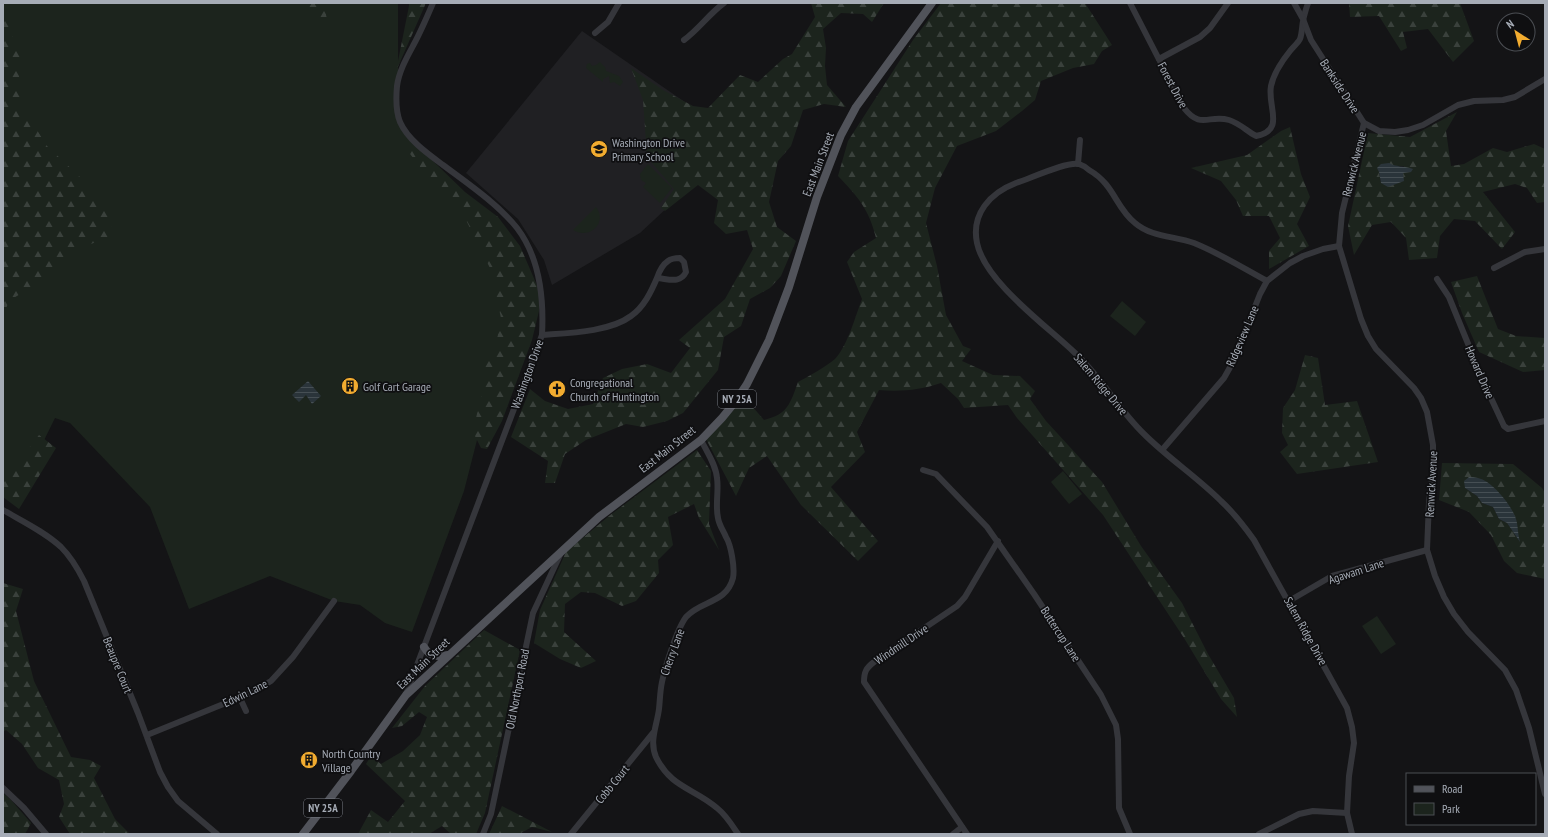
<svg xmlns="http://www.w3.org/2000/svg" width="1548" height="837" viewBox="0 0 1548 837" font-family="'PT Sans Narrow',sans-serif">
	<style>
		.built { fill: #202023 }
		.green { fill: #1c241d }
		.forest { fill: url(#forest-firs); fill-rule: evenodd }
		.water { fill: url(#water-rules) }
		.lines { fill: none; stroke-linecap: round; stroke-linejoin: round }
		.minor { stroke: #35363b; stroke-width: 6 }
		.major { stroke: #51535a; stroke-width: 8 }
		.labels { text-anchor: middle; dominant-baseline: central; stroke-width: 3.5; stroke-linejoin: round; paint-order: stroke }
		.shield { fill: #0f0f11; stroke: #797d84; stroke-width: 1 }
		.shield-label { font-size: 11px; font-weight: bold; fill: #a6acb6 }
		.street-label { font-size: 12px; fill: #a6acb6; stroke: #0f0f11 }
		.poi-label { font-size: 12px; fill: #a6acb6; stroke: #0f0f11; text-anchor: start }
	</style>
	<defs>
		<pattern id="forest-firs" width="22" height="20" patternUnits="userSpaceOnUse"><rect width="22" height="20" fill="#1c241d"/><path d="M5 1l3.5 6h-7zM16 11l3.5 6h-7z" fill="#3a413c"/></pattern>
		<pattern id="water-rules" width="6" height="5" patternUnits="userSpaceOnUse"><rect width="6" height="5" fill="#2a343a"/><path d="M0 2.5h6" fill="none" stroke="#464f54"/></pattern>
	</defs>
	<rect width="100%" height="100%" fill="#141416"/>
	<polygon class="built" points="582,31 695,109 698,179 640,233 552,285 544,260 518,219 466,173"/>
	<g class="green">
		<polygon points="3,3 398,3 398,124 474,223 510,311 464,491 412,632 385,623 360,605 334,601 270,576 189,609 150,507 70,423 55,418 22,485 3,479"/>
		<polygon points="600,62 605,67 606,71 619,76 623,82 620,86 614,82 610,83 609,76 603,79 603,82 586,68 587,64 590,63 592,66 596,65"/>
		<polygon points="648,164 672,188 660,203 643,187 646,183 641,180 640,174"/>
		<path d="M 596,207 C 608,223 589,240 573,230 Z"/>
		<polygon points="1122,301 1146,322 1135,336 1110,316"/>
		<polygon points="1063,471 1082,494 1069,504 1051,482"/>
		<polygon points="1377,616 1396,644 1381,654 1362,626"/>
	</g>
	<g class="forest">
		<polygon points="302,3 324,3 327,20 318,21"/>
		<polygon points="409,3 426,3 396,71 409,6"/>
		<polygon points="811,3 884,3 872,22 863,14 841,13 823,29 826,48 825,66 827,85 846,107 824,104 803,110 791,146 778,161 769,202 777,227 796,241 781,276 770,288 750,299 741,326 724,337 718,370 683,413 667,421 643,427 626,424 586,440 565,454 555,483 545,483 548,461 511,437 530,389 545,401 568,409 593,404 603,378 622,369 647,364 671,373 690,348 679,340 725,299 753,249 747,230 726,234 714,223 718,200 698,185 665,211 661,208 674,189 647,157 643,100 631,68 663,90 693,106 708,108 740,75 758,82 783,59 792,54 815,17"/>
		<path d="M 941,3 L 1085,3 L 1112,45 L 1102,51 L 1094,64 L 1073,68 L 1041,81 L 1035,100 L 1022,111 L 996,131 L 957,146 L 935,188 L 926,223 L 937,266 L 946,315 L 963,346 L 971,349 L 962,361 L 993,375 L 1020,376 L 1035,391 L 1030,399 L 1046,421 L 1102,482 L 1141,546 L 1182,603 L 1208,654 L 1234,698 L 1237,717 L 1221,699 L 1184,638 L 1103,515 L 1017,418 L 1008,405 L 964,408 L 958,399 L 941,383 C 921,390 900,392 879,390 L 857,432 L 865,452 L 831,487 L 878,541 L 858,561 L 801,505 L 767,456 L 749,468 L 736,496 L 706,439 L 745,398 L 764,420 C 788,414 790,404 798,382 C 808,377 827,366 835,359 C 848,345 855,317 862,299 L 847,262 L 854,252 L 876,238 C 869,209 858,197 838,176 L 848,141 L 913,40 Z"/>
		<polygon points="1349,3 1460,3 1474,41 1453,62 1428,29 1403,32 1407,48 1401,51 1379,16 1350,17"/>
		<polygon points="3,9 20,57 19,82 22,106 47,146 79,176 110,216 112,235 68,254 48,278 10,300 3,314"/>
		<path d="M 1457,112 L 1446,131 L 1451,166 L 1464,164 L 1493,148 L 1507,152 L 1534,144 L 1545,149 L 1545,202 L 1537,203 L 1527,188 L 1515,184 L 1483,192 L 1515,232 L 1502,249 L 1475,221 L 1454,219 L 1440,236 L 1437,258 L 1409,260 L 1406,238 L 1391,222 L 1372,225 L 1354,255 L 1348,226 L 1368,133 L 1410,137 ZM 1393,166 L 1404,166 L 1403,173 L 1381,183 L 1379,172 Z"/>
		<polygon points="1290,127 1301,174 1310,197 1297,224 1309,246 1269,269 1269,251 1280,238 1269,216 1243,216 1236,200 1221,181 1191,168 1247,155 1281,131"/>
		<polygon points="404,133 465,192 498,217 520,246 539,290 539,311 532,340 502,421 487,449 481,448 475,436 476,418 484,385 485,366 495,350 501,318 490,268 465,218 431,181 407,150"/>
		<polygon points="1477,276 1498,329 1516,336 1545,338 1545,370 1523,372 1479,352 1462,313 1451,282"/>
		<polygon points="1305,355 1318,358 1325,405 1357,401 1378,462 1297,474 1280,452 1288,445 1282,433 1283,408 1295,390"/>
		<polygon points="39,435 56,448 19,509 3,497 3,472 8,475"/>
		<polygon points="697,450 711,471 709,524 719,550 699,518 694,504 668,517 673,545 658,560 659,573 636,601 622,606 595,593 581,592 565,604 564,632 596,661 581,668 560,659 534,643 540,610 566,552 609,516"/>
		<path d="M 1442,463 L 1513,464 L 1542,488 L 1545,493 L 1545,579 L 1517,573 L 1504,561 L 1491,535 L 1469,512 L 1439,500 ZM 1465,488 L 1496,491 L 1507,503 L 1515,517 L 1519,540 L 1507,523 L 1499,519 L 1493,507 L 1482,503 L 1477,496 Z"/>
		<polygon points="3,583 23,589 16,611 34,681 71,757 90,760 101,766 94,778 115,819 130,834 70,834 59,817 64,804 59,780 38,768 22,744 6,730 3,732"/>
		<polygon points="484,630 520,650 485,813 476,834 451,834 442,826 429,834 358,834 371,810 388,822 405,801 366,764 371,756 381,764 403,751 420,735 427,717 419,712 402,726 392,728 425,686"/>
		<polygon points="3,793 11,800 31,823 25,834 3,834"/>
		<polygon points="502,806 552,832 532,827 519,834 489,834"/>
	</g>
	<g class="water">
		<path d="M 1389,163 C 1395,167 1405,166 1413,169 L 1411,172 L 1403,173 L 1404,181 L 1388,187 L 1381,183 L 1379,172 L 1377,168 L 1381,164 Z"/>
		<polygon points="308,381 321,396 312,404 306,395 299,402 292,395"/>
		<path d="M 1469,477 C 1475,477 1481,478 1487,482 C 1498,489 1515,510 1517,523 C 1518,529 1518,535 1520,542 L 1507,523 L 1499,519 L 1493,507 L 1482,503 L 1477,496 L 1465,488 L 1464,481 Z"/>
	</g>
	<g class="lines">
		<g class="minor">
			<path d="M 1130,3 L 1184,108 C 1201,130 1209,114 1229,120 C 1239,123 1247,131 1256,136 C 1286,130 1267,107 1271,86 C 1274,72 1282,61 1290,51 C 1293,47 1298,43 1300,39 C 1302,34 1302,26 1303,21 C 1304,15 1306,9 1308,3"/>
			<polyline points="1294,3 1303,19 1311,40 1364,123 1379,131 1395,132 1408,130 1423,125 1458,105 1474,101 1503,100 1515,97 1545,79"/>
			<polyline points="595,33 608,22 619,3"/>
			<path d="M 684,40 C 699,29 709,14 724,3"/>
			<polyline points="1159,59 1200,37 1210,28 1228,3"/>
			<polyline points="1364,123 1342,213 1339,246 1361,319 1368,336 1376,349 1414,388 1421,398 1427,412 1433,445 1433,472 1429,502 1427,550 1435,576 1444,597 1454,614 1468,632 1505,670 1516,690 1529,728 1545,794"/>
			<polyline points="1078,164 1080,140"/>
			<polyline points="1494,268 1525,252 1545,249"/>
			<polyline points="1437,279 1449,297 1484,383 1504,426 1508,429 1545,421"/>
			<path d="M 1267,281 C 1243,268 1219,253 1194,243 C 1174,236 1151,237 1135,223 C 1115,207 1115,185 1089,170 C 1087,168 1082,165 1079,164 C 1067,161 1029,179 1016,183 C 990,193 971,214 977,243 C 985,282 1047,326 1075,353 C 1102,378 1118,409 1144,434 C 1168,458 1197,477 1221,501 C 1234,513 1244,526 1254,540 L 1347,708 L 1352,727 L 1354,743 L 1349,776 L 1347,813 L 1352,834"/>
			<path d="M 542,335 C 568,333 610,332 631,316 C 644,307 651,292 657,278 C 659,272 662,265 668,261 C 672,258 676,258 680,258 L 684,262 L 686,272 C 680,284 669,279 657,278"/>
			<path d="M 701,440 C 707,452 716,465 717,478 C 719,491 715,505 718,518 C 719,525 723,530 726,537 C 731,545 735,568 733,578 C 726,604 701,600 686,617 C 677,629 665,667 662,682 C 660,691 660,700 659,709 C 657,725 649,741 656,757 C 671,788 694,788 717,808 C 726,815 732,825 738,834"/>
			<polyline points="1162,450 1224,378 1233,362 1260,294 1267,281 1290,263 1303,256 1323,249 1339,246"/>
			<polyline points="923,470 936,474 987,527 1034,594 1101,695 1116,725 1118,739 1119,808 1130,834"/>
			<path d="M 3,510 C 22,521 45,532 61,547 C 71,557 78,569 84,581 L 138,713 L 160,772 L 168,787 L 178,801 L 217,834"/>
			<polyline points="1289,601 1332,576 1427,550"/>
			<path d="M 406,694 L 542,335 C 544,298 540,258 517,228 C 498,204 467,183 443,165 C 428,154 408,140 400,122 C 396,112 396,97 397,86 C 399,71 407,57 414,44 C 421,31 427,17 433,3"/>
			<polyline points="240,698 246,711"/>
			<polyline points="147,735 253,692 271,681 293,657 334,601"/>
			<polyline points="3,788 24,808 46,834"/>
			<polyline points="483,834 491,814 533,613 560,555"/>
			<polyline points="571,834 653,733"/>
			<polyline points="953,834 962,827"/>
			<path d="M 967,834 L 864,682 C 864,672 866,668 874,662 L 957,606 L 965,597 L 998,541"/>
			<polyline points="1259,834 1299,814 1313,811 1347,813"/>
		</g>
		<g class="major">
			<path d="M 424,647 C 430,657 437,657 448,655"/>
			<polyline points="303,834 351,771 406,695 599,517 701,440 722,418 735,402 747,384 769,340 789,287 817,197 841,135 856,107 932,3"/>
		</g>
	</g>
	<defs>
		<symbol id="school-disc" viewBox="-11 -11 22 22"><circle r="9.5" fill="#f2ac30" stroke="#0f0f11"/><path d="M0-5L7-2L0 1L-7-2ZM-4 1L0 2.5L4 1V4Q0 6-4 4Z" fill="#111"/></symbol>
		<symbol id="building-disc" viewBox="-11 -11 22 22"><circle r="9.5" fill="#f2ac30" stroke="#0f0f11"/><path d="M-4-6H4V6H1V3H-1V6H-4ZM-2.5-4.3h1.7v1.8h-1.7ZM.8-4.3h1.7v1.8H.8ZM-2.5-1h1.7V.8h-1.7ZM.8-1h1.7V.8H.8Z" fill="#111"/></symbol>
		<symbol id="church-disc" viewBox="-11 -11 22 22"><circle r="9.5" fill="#f2ac30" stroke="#0f0f11"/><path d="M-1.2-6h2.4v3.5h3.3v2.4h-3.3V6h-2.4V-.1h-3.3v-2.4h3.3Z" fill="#111"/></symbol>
	</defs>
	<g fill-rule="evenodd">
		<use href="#school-disc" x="589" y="139" width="20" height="20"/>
		<use href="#building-disc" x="340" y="376" width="20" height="20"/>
		<use href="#church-disc" x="547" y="379" width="20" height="20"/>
		<use href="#building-disc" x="299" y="750" width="20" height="20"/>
	</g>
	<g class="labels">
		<g class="shield">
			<rect x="718" y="390" width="38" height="18" rx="3"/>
			<rect x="304" y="799" width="38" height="18" rx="3"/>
		</g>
		<g class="shield-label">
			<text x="737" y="399">NY 25A</text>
			<text x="323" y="808">NY 25A</text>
		</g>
		<g class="street-label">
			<text transform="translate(1173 85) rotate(62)">Forest Drive</text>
			<text transform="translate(1340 86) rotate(57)">Bankside Drive</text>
			<text transform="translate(818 164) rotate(-69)">East Main Street</text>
			<text transform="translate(1354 164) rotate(-76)">Renwick Avenue</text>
			<text transform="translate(1242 336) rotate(-67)">Ridgeview Lane</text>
			<text transform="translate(1480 372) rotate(67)">Howard Drive</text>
			<text transform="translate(527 374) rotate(-70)">Washington Drive</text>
			<text transform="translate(1101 384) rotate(50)">Salem Ridge Drive</text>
			<text transform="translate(667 449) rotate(-38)">East Main Street</text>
			<text transform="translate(1431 484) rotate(-87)">Renwick Avenue</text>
			<text transform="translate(1356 571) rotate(-18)">Agawam Lane</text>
			<text transform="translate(1306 631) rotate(61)">Salem Ridge Drive</text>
			<text transform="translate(1061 634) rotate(57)">Buttercup Lane</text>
			<text transform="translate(901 644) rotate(-34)">Windmill Drive</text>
			<text transform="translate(672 652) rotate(-70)">Cherry Lane</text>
			<text transform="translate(423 663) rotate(-44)">East Main Street</text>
			<text transform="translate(118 665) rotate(68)">Beaupre Court</text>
			<text transform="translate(517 689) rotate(-79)">Old Northport Road</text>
			<text transform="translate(245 693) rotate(-26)">Edwin Lane</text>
			<text transform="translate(612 784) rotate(-51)">Cobb Court</text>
		</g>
		<g class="poi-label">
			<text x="612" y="142">Washington Drive<tspan x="612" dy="14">Primary School</tspan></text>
			<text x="570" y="382">Congregational<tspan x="570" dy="14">Church of Huntington</tspan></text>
			<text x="363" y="386">Golf Cart Garage</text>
			<text x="322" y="753">North Country<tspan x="322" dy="14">Village</tspan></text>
		</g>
	</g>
	<rect width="1548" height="837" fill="none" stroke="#a6acb6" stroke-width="8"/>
	<rect x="1406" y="773" width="130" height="52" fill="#0f0f11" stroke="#4b4e53"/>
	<rect x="1414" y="786" width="20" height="6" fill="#51535a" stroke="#4b4e53"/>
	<text x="1442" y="793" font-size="12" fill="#a6acb6">Road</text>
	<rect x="1414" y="803" width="20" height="12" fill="#1c241d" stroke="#4b4e53"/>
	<text x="1442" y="813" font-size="12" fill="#a6acb6">Park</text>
	<g transform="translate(1516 32) rotate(324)"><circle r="19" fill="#0f0f11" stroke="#4b4e53"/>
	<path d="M0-3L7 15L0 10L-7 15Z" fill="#f2ac30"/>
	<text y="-6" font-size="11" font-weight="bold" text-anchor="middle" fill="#a6acb6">N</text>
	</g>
</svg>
